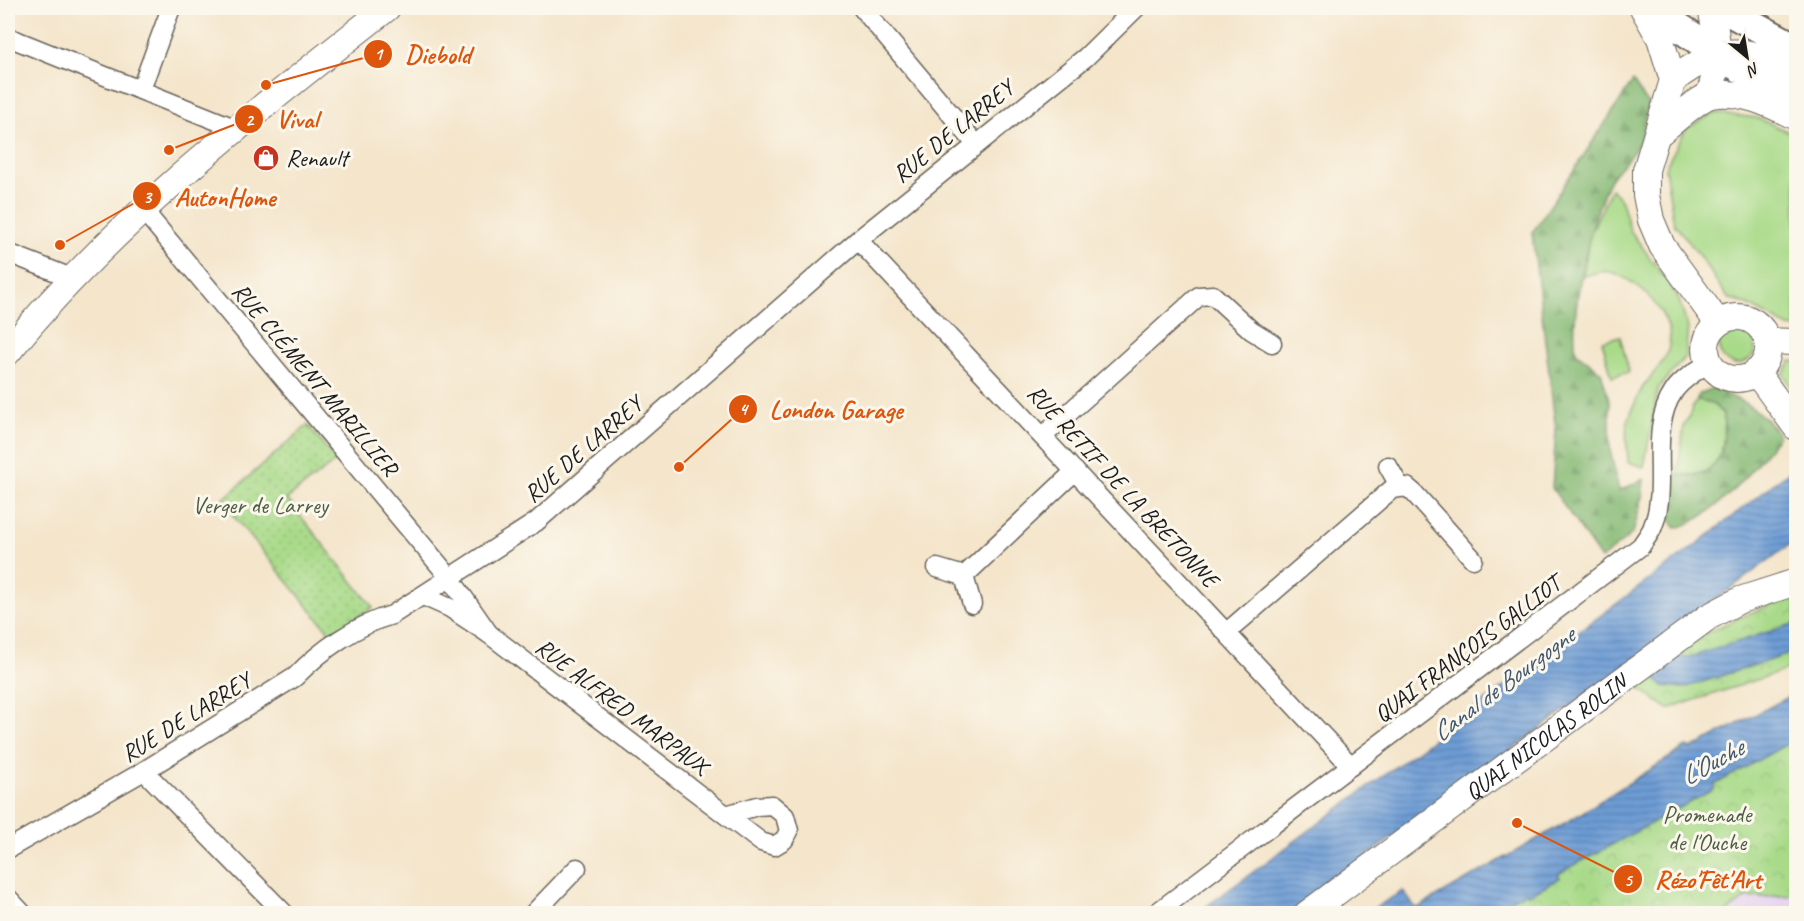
<svg xmlns="http://www.w3.org/2000/svg" width="1804" height="921" viewBox="0 0 1804 921" font-family="Caveat,sans-serif">
	<style>
		.built { fill: #e6d2f0 }
		.grass { fill: #a9da89; stroke: #627b52; stroke-width: 1.5 }
		.forest { fill: url(#forest-firs); stroke: #516b48; stroke-width: 1.5 }
		.park { fill: url(#park-crowns); stroke: #627b52; stroke-width: 1.5 }
		.garden { fill: url(#garden-dots); stroke: #627b52; stroke-width: 1.5 }
		.water { fill: url(#water-rules); stroke: #445c78; stroke-width: 1.5 }
		.lines { fill: none; stroke-linecap: round; stroke-linejoin: round }
		.street-casing { stroke: #686259; stroke-width: 21 }
		.secondary-casing { stroke: #686259; stroke-width: 28 }
		.primary-casing { stroke: #686259; stroke-width: 32 }
		.street { stroke: #fff; stroke-width: 18 }
		.secondary { stroke: #fff; stroke-width: 26 }
		.primary { stroke: #fff; stroke-width: 28 }
		.labels { text-anchor: middle; dominant-baseline: central; stroke-width: 6; stroke-linejoin: round; paint-order: stroke }
		.street-label { font-size: 24px; fill: #1c1c1c; stroke: #fbf7ec }
		.poi-label { font-size: 24px; fill: #1c1c1c; stroke: #fbf7ec; text-anchor: start }
		.park-label { font-size: 24px; fill: #4d5e42; stroke: #fbf7ec }
		.water-label { font-size: 26px; font-style: italic; fill: #40566f; stroke: #fbf7ec }
		.leader { fill: none; stroke: #de560d; stroke-width: 2 }
		.callout-dot { fill: #de560d; stroke: #fbf7ec; stroke-width: 2 }
		.mark-label { font-size: 18px; text-anchor: middle; font-weight: bold; fill: #fff }
		.callout-label { font-size: 26px; text-anchor: middle; font-weight: bold; fill: #de560d; stroke: #fbf7ec; stroke-width: 6; stroke-linejoin: round; paint-order: stroke }
	</style>
	<defs>
		<pattern id="forest-firs" width="22" height="20" patternUnits="userSpaceOnUse" patternTransform="scale(1.5)"><rect width="22" height="20" fill="#86ba75"/><path d="M5 1l3.5 6h-7zM16 11l3.5 6h-7z" fill="#739f65"/></pattern>
		<pattern id="park-crowns" width="20" height="18" patternUnits="userSpaceOnUse" patternTransform="scale(1.5)"><rect width="20" height="18" fill="#a9da89"/><path d="M2 6a3 3 0 1 1 6 0M12 15a3 3 0 1 1 6 0" fill="none" stroke="#91ba76"/></pattern>
		<pattern id="garden-dots" width="8" height="8" patternUnits="userSpaceOnUse" patternTransform="scale(1.5)"><rect width="8" height="8" fill="#a9da89"/><path d="M2 2h.1M6 6h.1" fill="none" stroke="#91ba76" stroke-width="1.8" stroke-linecap="round"/></pattern>
		<pattern id="water-rules" width="6" height="5" patternUnits="userSpaceOnUse" patternTransform="scale(1.5)"><rect width="6" height="5" fill="#6d9cd5"/><path d="M0 2.5h6" fill="none" stroke="#597eac"/></pattern>
	</defs>
	<rect width="100%" height="100%" fill="#fbf7ec"/>
	<filter id="ink" filterUnits="userSpaceOnUse"><feTurbulence type="fractalNoise" baseFrequency=".0167" numOctaves="2"/><feDisplacementMap in="SourceGraphic" scale="12" xChannelSelector="R" yChannelSelector="G"/><feConvolveMatrix kernelMatrix="1 2 1 2 8 2 1 2 1" color-interpolation-filters="sRGB"/></filter>
	<filter id="wash" filterUnits="userSpaceOnUse"><feTurbulence type="fractalNoise" baseFrequency=".008" numOctaves="4" result="noise"/><feDisplacementMap in="SourceGraphic" scale="24" xChannelSelector="R" yChannelSelector="G"/><feGaussianBlur stdDeviation="1.35" result="paint"/><feColorMatrix in="noise" values="0 0 0 0 0 0 0 0 0 0 0 0 0 0 0 0 0 1.4 0 .05"/><feComposite in="paint" operator="in"/></filter>
	<g filter="url(#wash)">
		<rect width="100%" height="100%" fill="#f4e5cb"/>
		<polygon class="built" points="1796,895 1796,913 1724,914 1746,898"/>
		<g class="grass">
			<polygon points="1714,113 1757,118 1796,135 1796,328 1788,327 1746,304 1728,298 1696,251 1674,224 1665,168 1686,129"/>
			<path d="M 1611,189 L 1622,201 L 1630,230 L 1678,297 L 1688,328 L 1685,357 L 1658,389 L 1644,467 L 1628,462 C 1628,450 1624,433 1628,421 C 1632,410 1637,397 1643,387 C 1650,376 1662,366 1667,353 C 1678,327 1654,298 1634,284 C 1614,270 1605,268 1583,277 L 1589,237 Z"/>
			<circle cx="1737" cy="346" r="18"/>
			<polygon points="1620,336 1629,372 1612,377 1602,341"/>
			<polygon points="1791,361 1796,361 1796,394 1783,374"/>
			<path d="M 1697,399 L 1714,405 L 1723,414 C 1727,451 1721,479 1677,475 L 1684,426 Z"/>
		</g>
		<g class="forest">
			<path d="M 1633,81 L 1648,104 C 1645,116 1644,133 1638,144 C 1631,159 1614,170 1607,185 C 1591,223 1569,312 1576,352 L 1601,372 L 1610,403 L 1610,450 L 1619,491 L 1644,479 L 1642,499 L 1633,533 L 1601,559 L 1552,488 L 1556,431 L 1532,233 Z"/>
			<path d="M 1713,388 C 1738,399 1765,411 1779,436 C 1753,468 1717,518 1676,528 L 1671,522 L 1669,484 L 1677,475 C 1720,479 1727,451 1723,414 L 1714,405 L 1697,399 L 1699,394 Z"/>
		</g>
		<g class="park">
			<path d="M 1796,596 L 1796,667 L 1668,709 L 1639,688 C 1640,684 1641,678 1643,674 C 1657,650 1767,605 1796,596 Z"/>
			<polygon points="1796,693 1796,895 1746,898 1724,914 1366,914 1403,891 1416,909 1577,816 1686,747 1691,749"/>
		</g>
		<polygon class="garden" points="308,425 336,461 287,499 373,607 331,634 221,501"/>
		<g class="water">
			<polygon points="1796,466 1796,540 1658,642 1666,657 1690,657 1796,623 1796,652 1684,688 1662,686 1636,658 1290,913 1196,914 1692,548"/>
			<polygon points="1796,693 1796,739 1716,784 1713,790 1558,874 1560,878 1528,895 1526,892 1488,913 1366,913 1403,891 1416,909 1577,816 1686,747 1691,749"/>
		</g>
	</g>
	<g filter="url(#ink)">
		<g class="lines">
			<defs>
				<g id="street">
					<polyline points="862,8 975,143"/>
					<polyline points="8,37 237,129"/>
					<polyline points="141,89 171,8"/>
					<polyline points="144,211 450,578 489,634"/>
					<polyline points="858,240 1351,766"/>
					<polyline points="8,253 74,279"/>
					<polyline points="1043,436 1199,296 1213,295 1251,330 1272,343"/>
					<polyline points="1388,466 1400,487"/>
					<polyline points="937,568 964,576"/>
					<polyline points="964,576 1075,471"/>
					<polyline points="964,576 972,604"/>
					<polyline points="423,596 450,608 489,634 761,842 774,846 784,840 789,831 785,816 772,805 757,806 726,815"/>
					<polyline points="1227,632 1392,489 1407,487 1414,493 1473,559"/>
					<polyline points="144,771 285,914"/>
					<path d="M 8,849 L 144,771 L 295,677 C 321,650 356,625 392,615 L 536,522 L 858,240 L 1086,57 L 1136,8"/>
					<polyline points="8,898 23,914"/>
					<polyline points="533,914 577,868"/>
					<path d="M 1155,914 L 1641,546 C 1645,539 1651,533 1653,526 C 1670,484 1647,430 1674,391 C 1682,379 1698,370 1710,362"/>
				</g>
				<g id="secondary">
					<polyline points="1643,8 1660,38 1673,80 1646,170 1646,195 1651,220 1662,246 1718,323"/>
					<path d="M 1673,80 C 1722,44 1743,45 1796,73"/>
					<path d="M 1709,95 C 1721,61 1718,42 1711,8"/>
					<path d="M 1658,134 C 1670,125 1698,98 1711,95 C 1739,89 1772,105 1796,117"/>
					<circle cx="1737" cy="348" r="31"/>
					<polyline points="1767,341 1796,342"/>
					<path d="M 8,352 C 110,224 259,109 387,8"/>
					<polyline points="1756,372 1796,427"/>
					<path id="s1" d="M 1307,914 L 1708,617 L 1740,600 L 1796,582"/>
				</g>
				<g id="primary">
					<polyline points="1650,8 1740,68 1796,98"/>
					<polyline points="1722,8 1796,48"/>
				</g>
			</defs>
			<use href="#street" class="street-casing"/>
			<use href="#secondary" class="secondary-casing"/>
			<use href="#primary" class="primary-casing"/>
			<use href="#street" class="street"/>
			<use href="#secondary" class="secondary"/>
			<use href="#primary" class="primary"/>
		</g>
	</g>
	<defs>
		<symbol id="shop-disc" viewBox="-11 -11 22 22"><circle r="9.5" fill="#c8321e" stroke="#fbf7ec"/><path d="M-5-2.5h2.3a2.7 3.5 0 0 1 5.4 0H5L5.5 6h-11ZM-1.5-2.5h3a1.5 2.3 0 0 0-3 0Z" fill="#fff"/></symbol>
	</defs>
	<g fill-rule="evenodd">
		<use href="#shop-disc" x="251" y="143" width="30" height="30"/>
	</g>
	<g class="labels">
		<g class="street-label">
			<text transform="translate(953 131) rotate(-39)">RUE DE LARREY</text>
			<text transform="translate(315 379) rotate(50)">RUE CLÉMENT MARILLIER</text>
			<text transform="translate(583 449) rotate(-41)">RUE DE LARREY</text>
			<text transform="translate(1123 486) rotate(47)">RUE RETIF DE LA BRETONNE</text>
			<text transform="translate(1467 649) rotate(-37)">QUAI FRANÇOIS GALLIOT</text>
			<text transform="translate(622 706) rotate(37)">RUE ALFRED MARPAUX</text>
			<text transform="translate(186 717) rotate(-32)">RUE DE LARREY</text>
			<text stroke="none"><textPath href="#s1" startOffset="297">QUAI NICOLAS ROLIN</textPath></text>
		</g>
		<g class="poi-label">
			<text x="286" y="158">Renault</text>
		</g>
		<g class="park-label">
			<text x="260" y="505">Verger de Larrey</text>
			<text x="1707" y="814">Promenade<tspan x="1707" dy="28">de l'Ouche</tspan></text>
		</g>
		<g class="water-label">
			<text transform="translate(1503 684) rotate(-37)">Canal de Bourgogne</text>
			<text transform="translate(1712 762) rotate(-29)">L'Ouche</text>
		</g>
	</g>
	<path class="leader" d="M266 85L378 54M169 150L249 119M60 245L147 196M679 467L743 409M1517 823L1628 879"/>
	<g class="callout-dot">
		<circle cx="266" cy="85" r="6"/>
		<circle cx="169" cy="150" r="6"/>
		<circle cx="60" cy="245" r="6"/>
		<circle cx="679" cy="467" r="6"/>
		<circle cx="1517" cy="823" r="6"/>
		<circle cx="378" cy="54" r="15"/>
		<circle cx="249" cy="119" r="15"/>
		<circle cx="147" cy="196" r="15"/>
		<circle cx="743" cy="409" r="15"/>
		<circle cx="1628" cy="879" r="15"/>
	</g>
	<g class="mark-label">
		<text x="378" y="60">1</text>
		<text x="249" y="126">2</text>
		<text x="147" y="203">3</text>
		<text x="743" y="415">4</text>
		<text x="1628" y="886">5</text>
	</g>
	<g class="callout-label">
		<text x="438" y="63">Diebold</text>
		<text x="297" y="128">Vival</text>
		<text x="225" y="206">AutonHome</text>
		<text x="836" y="418">London Garage</text>
		<text x="1708" y="888">Rézo'Fêt'Art</text>
	</g>
	<rect width="1804" height="921" fill="none" stroke="#fbf7ec" stroke-width="30"/>
	<g transform="translate(1747 57) rotate(150)" stroke="#fbf7ec" stroke-width="4.5" paint-order="stroke">
	<path d="M0-4.5L10 22L0 15L-10 22Z" fill="#1c1c1c"/>
	<text y="-9" font-size="16" font-weight="bold" text-anchor="middle" fill="#1c1c1c">N</text>
	</g>
</svg>
